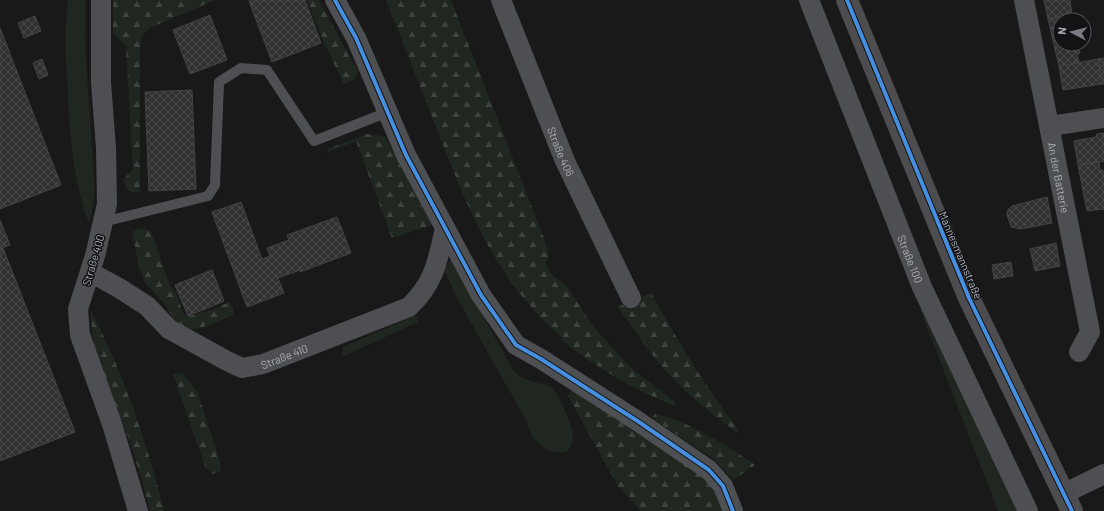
<svg xmlns="http://www.w3.org/2000/svg" width="1104" height="511" viewBox="0 0 1104 511" font-family="Barlow,sans-serif">
	<style>
		.grass { fill: #202620 }
		.forest { fill: url(#forest-firs) }
		.building { fill: url(#building-cross-hatch); stroke: #424345 }
		.lines { fill: none; stroke-linecap: round; stroke-linejoin: round }
		.service { stroke: #4e4f52; stroke-width: 10 }
		.minor { stroke: #4e4f52; stroke-width: 20 }
		.secondary { stroke: #4d4d50; stroke-width: 22 }
		.cycleway-casing { stroke: #131315; stroke-width: 6 }
		.cycleway { stroke: #468fdf; stroke-width: 4 }
		.labels { text-anchor: middle; dominant-baseline: central; stroke-width: 3; stroke-linejoin: round; paint-order: stroke }
		.street-label { font-size: 11px; fill: #abb0ba; stroke: #131315 }
	</style>
	<defs>
		<pattern id="forest-firs" width="22" height="20" patternUnits="userSpaceOnUse"><rect width="22" height="20" fill="#202620"/><path d="M5 1l3.5 6h-7zM16 11l3.5 6h-7z" fill="#3e433e"/></pattern>
		<pattern id="building-cross-hatch" width="8" height="8" patternUnits="userSpaceOnUse"><rect width="8" height="8" fill="#313132"/><path d="M0 0l8 8M0 8l8-8" fill="none" stroke="#4c4c4e"/></pattern>
	</defs>
	<rect width="100%" height="100%" fill="#191919"/>
	<g class="grass">
		<path d="M 68,0 L 86,0 C 83,48 89,96 92,144 C 93,170 98,198 89,223 C 73,181 70,138 68,94 C 66,63 64,32 68,0 Z"/>
		<path d="M 451,259 L 514,371 C 525,384 542,380 552,388 C 559,394 573,426 573,436 C 573,442 571,448 566,452 C 546,455 531,441 527,422 L 457,298 L 444,270 Z"/>
		<polygon points="925,306 1020,511 998,511 920,309"/>
		<polygon points="416,315 418,322 342,357 343,347"/>
	</g>
	<g class="forest">
		<path d="M 113,0 L 215,0 L 150,28 L 142,35 L 140,48 L 140,192 C 134,193 130,193 126,188 L 124,179 L 133,169 L 126,46 L 113,33 Z"/>
		<polygon points="307,0 319,0 358,72 355,79 344,84 324,43"/>
		<path d="M 386,0 L 451,0 L 544,238 L 549,257 L 546,262 L 551,274 L 566,285 L 592,325 L 630,367 L 676,403 L 675,406 C 633,389 597,368 561,340 L 562,338 C 493,276 470,213 437,130 C 420,86 403,43 386,0 Z"/>
		<polygon points="366,134 385,136 432,225 392,238 356,141 326,153 328,149"/>
		<polygon points="141,228 150,231 152,234 170,286 177,295 183,313 187,317 214,309 229,302 233,308 233,315 201,328 186,331 175,320 164,303 145,283 139,266 132,232"/>
		<path d="M 651,293 C 678,341 705,387 739,430 L 737,433 C 717,417 696,402 678,384 C 655,361 637,334 618,307 Z"/>
		<path d="M 91,311 C 124,375 147,441 164,511 L 150,511 C 143,485 136,459 127,434 C 113,394 90,354 91,311 Z"/>
		<polygon points="182,373 197,391 221,465 220,472 212,474 205,466 173,374"/>
		<polygon points="572,391 688,465 709,483 720,500 724,511 641,511 618,486 568,396"/>
		<path d="M 655,414 C 685,419 730,447 755,465 L 733,480 L 715,460 L 652,418 Z"/>
	</g>
	<g class="building">
		<polygon points="251,0 305,0 321,43 272,62 249,1"/>
		<polygon points="1044,0 1070,0 1072,14 1048,19"/>
		<polygon points="1072,14 1074,20 1060,20 1060,44 1078,44 1080,53 1077,55 1079,62 1059,66 1048,19"/>
		<polygon points="210,15 227,60 190,74 173,30"/>
		<polygon points="35,16 41,31 24,38 18,23"/>
		<polygon points="0,28 61,185 0,209"/>
		<polygon points="1104,58 1104,84 1102,84 1098,59"/>
		<polygon points="42,59 48,75 39,79 33,63"/>
		<polygon points="1098,59 1102,84 1063,90 1059,66"/>
		<polygon points="192,90 196,189 149,191 145,92"/>
		<polygon points="1104,133 1104,161 1078,165 1074,141 1096,137 1097,134"/>
		<polygon points="1099,162 1100,169 1104,171 1104,209 1087,211 1078,165"/>
		<polygon points="1047,197 1052,223 1021,229 1011,227 1007,215 1008,210 1012,206"/>
		<polygon points="241,202 262,259 270,256 267,248 289,240 287,235 337,217 351,253 300,272 300,270 278,278 284,293 247,307 212,212"/>
		<polygon points="0,220 10,245 0,249"/>
		<polygon points="1056,243 1060,266 1035,271 1030,249"/>
		<polygon points="3,248 75,432 0,461 0,249"/>
		<polygon points="1011,262 1013,276 994,279 992,265"/>
		<polygon points="212,270 224,301 188,316 175,285"/>
	</g>
	<g class="lines">
		<polyline class="service" points="103,222 208,196 215,185 219,82 241,68 267,70 314,141 388,112"/>
		<g class="minor">
			<polyline points="101,0 101,82 106,148 107,204 95,256 78,309 80,335 112,424 138,511"/>
			<polyline points="335,0 356,38 406,155 481,295 516,345 541,359 639,422 709,470 723,486 733,511"/>
			<path id="s1" d="M 501,0 L 565,161 L 631,298"/>
			<path id="s2" d="M 809,0 L 922,287 L 1028,511"/>
			<path id="s3" d="M 1024,0 L 1090,332 L 1079,352"/>
			<polyline points="1050,126 1104,118"/>
			<path id="s4" d="M 90,272 L 119,288 L 147,306 L 169,329 L 227,361 L 242,368 L 263,364 L 409,307 C 434,284 438,260 445,228"/>
			<polyline points="1063,494 1104,474"/>
		</g>
		<polyline class="secondary" points="847,0 969,298 1072,511"/>
		<defs>
			<g id="cycleway">
				<polyline points="335,0 356,38 406,155 481,295 516,345 541,359 639,422 709,470 723,486 733,511"/>
				<polyline points="847,0 969,298 1072,511"/>
			</g>
		</defs>
		<use href="#cycleway" class="cycleway-casing"/>
		<use href="#cycleway" class="cycleway"/>
	</g>
	<g class="labels">
		<g class="street-label">
			<text stroke="none"><textPath href="#s1" startOffset="163">Straße 406</textPath></text>
			<text stroke="none"><textPath href="#s3" startOffset="181">An der Batterie</textPath></text>
			<text transform="translate(961 255) rotate(67)">Mannesmannstraße</text>
			<text stroke="none"><textPath href="#s2" startOffset="278">Straße 100</textPath></text>
			<text transform="translate(93 260) rotate(-74)">Straße 400</text>
			<text stroke="none"><textPath href="#s4" startOffset="225">Straße 410</textPath></text>
		</g>
	</g>
	<g transform="translate(1072 32) rotate(277)"><circle r="19" fill="#131315" stroke="#505257"/>
	<path d="M0-3L7 15L0 10L-7 15Z" fill="#787b82"/>
	<text y="-6" font-size="11" font-weight="bold" text-anchor="middle" fill="#abb0ba">N</text>
	</g>
</svg>
